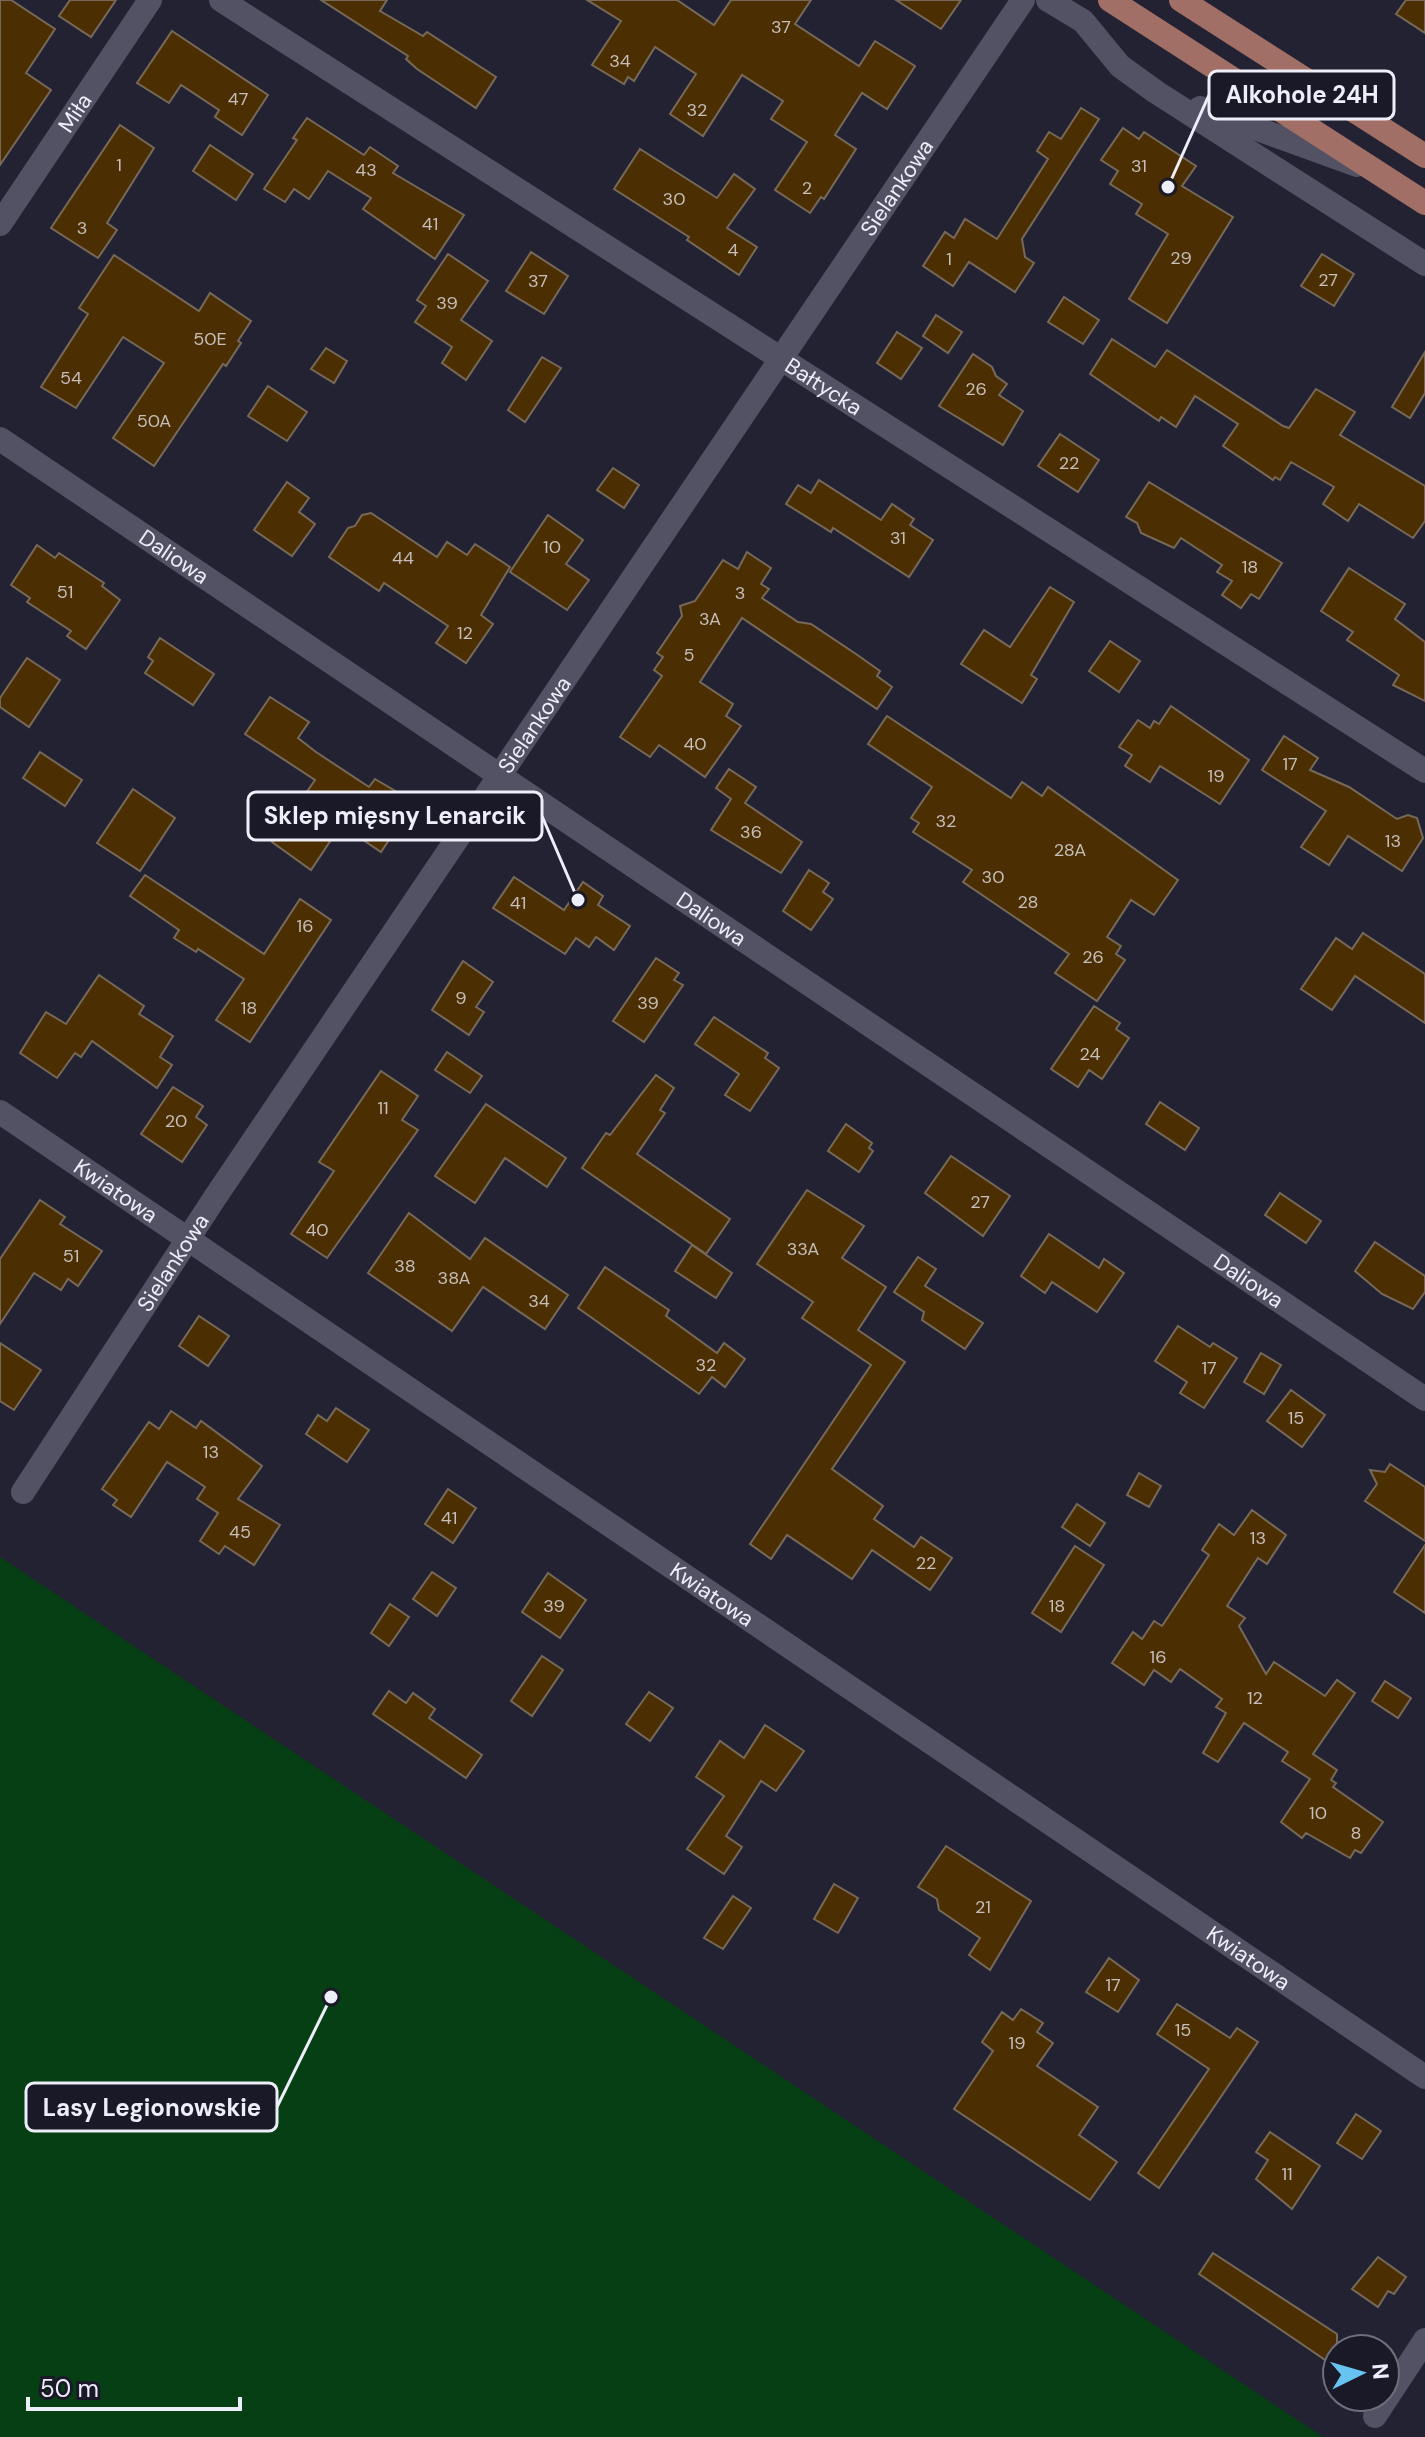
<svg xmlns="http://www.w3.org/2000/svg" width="1425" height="2437" viewBox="0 0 1425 2437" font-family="'DM Sans',sans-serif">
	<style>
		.green { fill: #063f13 }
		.building { fill: #4b2f02; stroke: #776959; stroke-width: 2 }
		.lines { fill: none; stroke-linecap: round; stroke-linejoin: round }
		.street { stroke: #525264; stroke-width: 24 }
		.primary { stroke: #a26f66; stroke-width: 24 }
		.labels { text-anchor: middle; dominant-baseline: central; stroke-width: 7; stroke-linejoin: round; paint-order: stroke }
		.number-label { font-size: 18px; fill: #c5bebb }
		.street-label { font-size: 22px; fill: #eeeef9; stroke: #1a1928 }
		.leader { fill: none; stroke: #eeeef9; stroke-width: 3 }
		.callout-dot { fill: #eeeef9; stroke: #1a1928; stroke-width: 3 }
		.callout { fill: #1a1928; stroke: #eeeef9; stroke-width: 3 }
		.callout-label { font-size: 24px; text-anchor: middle; font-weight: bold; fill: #eeeef9 }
	</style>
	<rect width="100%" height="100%" fill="#232232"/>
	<polygon class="green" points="0,1557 1323,2437 0,2437"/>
	<g class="building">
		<polygon points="0,0 11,0 55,29 26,73 51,90 0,165"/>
		<polygon points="70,0 116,0 91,37 59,16"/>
		<polygon points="321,0 387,0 380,11 423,36 427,32 496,77 476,108 417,69 406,59 408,56"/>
		<polygon points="587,0 677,0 714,25 731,0 811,0 795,24 859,66 875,41 915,66 887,109 862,93 835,135 856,149 824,199 821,197 810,213 775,190 807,142 771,119 783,101 742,75 703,136 670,114 696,74 655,47 634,81 628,77 624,84 592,65 621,21"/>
		<polygon points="896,0 961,0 941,29"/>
		<polygon points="1406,0 1425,0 1425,33 1396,14"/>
		<polygon points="172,31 268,95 242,135 215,117 219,110 181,85 169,103 137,83"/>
		<polygon points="1081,108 1099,119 1022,239 1025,257 1034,263 1015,292 969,262 953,286 923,266 945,232 954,238 965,219 997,239 1048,159 1037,151 1049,132 1061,139"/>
		<polygon points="307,118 364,155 370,147 398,166 393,173 464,215 435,259 363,209 371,198 328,171 309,199 294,189 285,202 264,189 297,140 293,138"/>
		<polygon points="120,125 154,148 107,223 117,230 98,258 51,228"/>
		<polygon points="1123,128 1139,139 1144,132 1196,166 1182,186 1233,217 1167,323 1129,299 1168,234 1136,214 1142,204 1110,184 1118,171 1101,160"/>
		<polygon points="210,145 253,174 236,200 193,171"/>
		<polygon points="640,149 717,198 734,174 755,189 727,228 757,247 739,275 687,240 689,237 614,189"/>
		<polygon points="531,252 568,276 544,314 506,291"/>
		<polygon points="448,254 488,281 461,320 492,341 466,380 442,363 452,347 415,322 426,306 417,300"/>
		<polygon points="1322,254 1354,274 1334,306 1301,286"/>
		<polygon points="114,255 199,311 210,293 251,321 238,341 241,343 226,366 223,364 154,466 113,438 164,363 123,337 76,408 41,387 88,314 79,308"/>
		<polygon points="1064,297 1099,320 1083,344 1048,322"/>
		<polygon points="936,315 962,332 948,353 923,336"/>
		<polygon points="897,332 922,348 901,379 877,363"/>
		<polygon points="1112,339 1155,367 1167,350 1283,426 1289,428 1316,389 1355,412 1340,435 1425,486 1425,521 1413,538 1359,504 1348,521 1323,504 1334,487 1291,462 1280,480 1275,477 1273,480 1223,446 1238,424 1195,396 1176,427 1161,417 1159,421 1090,374"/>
		<polygon points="326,348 347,361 334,383 311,369"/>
		<polygon points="1425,352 1425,393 1410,418 1392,407"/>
		<polygon points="973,354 992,367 996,376 1007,384 999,395 1023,411 1003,445 939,406"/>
		<polygon points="542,357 561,368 525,422 508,410"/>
		<polygon points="268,386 307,412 287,441 248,416"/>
		<polygon points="1060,434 1099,460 1078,492 1038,466"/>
		<polygon points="613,468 639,485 624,508 597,490"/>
		<polygon points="819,480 881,520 892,504 914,519 910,525 933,540 909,577 833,528 831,532 786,504 798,485 811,493"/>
		<polygon points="287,482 309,498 299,512 315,524 292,556 254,530"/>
		<polygon points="1149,482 1282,563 1259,599 1251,594 1241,608 1222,595 1232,581 1217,572 1222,565 1181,538 1174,548 1141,533 1137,523 1126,517"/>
		<polygon points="371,513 437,557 447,542 467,555 475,544 510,567 481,615 493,624 466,663 436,643 448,626 384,583 379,591 329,557 348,528 355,526 362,515"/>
		<polygon points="548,515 583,540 566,564 589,580 567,610 510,572"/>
		<polygon points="37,545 55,558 59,553 104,583 102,586 120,600 86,649 67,636 71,631 27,602 30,598 11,585"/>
		<polygon points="747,552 771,568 761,584 769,589 762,598 798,622 811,624 856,654 880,671 877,676 892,687 877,709 742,618 700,682 733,704 726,716 741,726 705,777 659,745 650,757 620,737 662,676 654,670 663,657 657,653 682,616 680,606 695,601 723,560 738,569"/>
		<polygon points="1349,568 1405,604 1395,619 1425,642 1425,701 1393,685 1399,675 1347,640 1353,632 1321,611"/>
		<polygon points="1050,587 1074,602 1031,675 1037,679 1022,703 961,664 984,630 1010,647"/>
		<polygon points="160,638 214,674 193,705 145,673 153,661 148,657"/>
		<polygon points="1110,641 1140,661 1119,692 1089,671"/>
		<polygon points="27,658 60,680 29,727 0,707 0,698"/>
		<polygon points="270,697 309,722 298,738 316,752 369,787 375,779 414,802 381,852 341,825 311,870 272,842 315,780 245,734"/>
		<polygon points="1171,706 1249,760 1220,804 1160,766 1150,782 1125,766 1132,755 1119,747 1138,720 1150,728 1154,721 1159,724"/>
		<polygon points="887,716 1011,798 1022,782 1042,796 1048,787 1178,880 1154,915 1131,900 1107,937 1121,946 1116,954 1125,960 1097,1001 1055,973 1069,954 963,882 972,870 913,832 919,823 911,818 932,787 868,744"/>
		<polygon points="1284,736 1318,758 1310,770 1349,787 1397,819 1408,815 1417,818 1423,838 1402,871 1348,836 1329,865 1301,847 1326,811 1262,770"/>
		<polygon points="40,752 82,780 65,806 23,778"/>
		<polygon points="729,769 756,787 745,803 802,842 781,873 711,830 731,799 716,788"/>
		<polygon points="133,789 175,818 140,871 97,843"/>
		<polygon points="809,870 829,883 823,892 833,899 811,930 783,911"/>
		<polygon points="145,875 264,954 300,899 331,920 250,1042 216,1020 244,979 198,949 196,952 174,938 179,930 130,896"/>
		<polygon points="514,877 564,910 583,882 603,896 598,905 630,926 614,950 596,937 589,947 576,938 565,954 493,908"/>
		<polygon points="1363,933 1425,974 1425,1023 1355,976 1332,1010 1301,989 1336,938 1352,949"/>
		<polygon points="656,958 679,973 674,980 683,985 644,1042 613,1021"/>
		<polygon points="463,961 493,982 476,1007 484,1012 469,1035 432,1010"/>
		<polygon points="99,975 144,1006 139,1014 173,1036 160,1057 172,1065 157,1088 92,1041 81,1057 75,1053 57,1078 20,1053 46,1012 66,1024"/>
		<polygon points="1094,1006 1120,1023 1116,1029 1129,1038 1102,1079 1089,1070 1078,1087 1051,1069"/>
		<polygon points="714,1017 768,1053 765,1058 779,1068 750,1111 725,1095 739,1074 695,1044"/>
		<polygon points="447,1052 482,1076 470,1093 435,1070"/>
		<polygon points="381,1071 418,1096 402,1120 418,1130 327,1258 291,1234 334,1171 319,1162"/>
		<polygon points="656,1075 674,1088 660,1110 665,1113 637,1154 730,1219 706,1254 582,1168 606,1133 610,1135"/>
		<polygon points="173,1087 203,1106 196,1117 207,1125 182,1162 141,1134"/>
		<polygon points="1160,1102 1199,1128 1185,1150 1146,1124"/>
		<polygon points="486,1104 566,1158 547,1187 505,1158 475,1203 435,1176"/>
		<polygon points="846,1124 872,1143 869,1148 873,1151 859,1172 828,1151"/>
		<polygon points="951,1156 1010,1196 983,1236 925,1193"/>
		<polygon points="807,1190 864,1226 842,1258 886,1287 858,1330 905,1362 832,1469 883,1506 874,1519 914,1547 921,1537 952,1558 930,1590 872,1550 852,1579 787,1535 771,1559 750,1544 871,1365 802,1318 813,1302 757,1264"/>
		<polygon points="1280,1193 1321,1221 1306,1243 1265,1215"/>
		<polygon points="40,1200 65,1217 60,1224 102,1251 78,1286 68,1279 61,1290 34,1273 0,1324 0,1259"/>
		<polygon points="409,1213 470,1259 485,1238 568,1295 545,1329 483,1287 452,1331 368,1273"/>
		<polygon points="1049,1234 1099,1268 1104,1259 1124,1273 1097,1312 1052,1282 1045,1293 1021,1276"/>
		<polygon points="1375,1242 1425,1276 1425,1292 1413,1309 1382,1294 1355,1271"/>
		<polygon points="692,1245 732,1273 716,1298 675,1271"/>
		<polygon points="918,1257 936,1269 925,1286 983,1323 965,1349 922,1320 924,1312 894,1292"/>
		<polygon points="605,1267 669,1310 666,1316 717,1353 724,1343 745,1359 725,1387 712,1377 699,1394 578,1308"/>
		<polygon points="199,1316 229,1336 208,1366 179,1346"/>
		<polygon points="1178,1326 1210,1347 1213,1343 1237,1358 1204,1408 1180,1393 1187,1382 1155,1361"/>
		<polygon points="0,1343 41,1370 14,1410 0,1401"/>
		<polygon points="1261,1353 1281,1365 1264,1394 1244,1382"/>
		<polygon points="1291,1390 1325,1415 1302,1447 1267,1421"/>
		<polygon points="336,1408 369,1430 347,1462 306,1434 318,1415 327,1421"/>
		<polygon points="171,1411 196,1428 201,1421 262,1466 238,1499 280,1525 254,1565 225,1546 219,1554 200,1541 218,1513 197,1499 205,1487 167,1462 131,1517 113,1505 117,1500 102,1489 149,1422 159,1429"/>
		<polygon points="1390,1464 1425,1487 1425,1541 1365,1501 1377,1484 1370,1470 1385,1472"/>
		<polygon points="1139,1473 1161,1486 1149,1507 1127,1495"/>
		<polygon points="448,1489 476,1508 453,1543 425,1524"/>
		<polygon points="1077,1504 1105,1523 1090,1546 1062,1527"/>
		<polygon points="1252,1510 1286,1535 1267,1564 1258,1558 1227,1606 1245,1618 1239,1626 1266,1674 1274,1662 1325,1696 1337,1680 1355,1693 1313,1754 1337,1770 1331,1780 1336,1783 1333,1787 1383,1822 1361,1853 1355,1850 1350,1858 1306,1833 1302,1838 1281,1822 1310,1779 1282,1761 1288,1752 1244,1723 1218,1762 1203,1753 1226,1713 1216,1707 1222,1699 1180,1669 1171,1682 1154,1670 1144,1685 1112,1663 1133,1632 1142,1639 1154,1621 1162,1626 1209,1555 1202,1550 1219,1524 1234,1535"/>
		<polygon points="1425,1545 1425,1613 1394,1592"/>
		<polygon points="1075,1546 1104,1565 1061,1632 1032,1613"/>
		<polygon points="432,1572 456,1588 437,1616 413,1599"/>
		<polygon points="548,1573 586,1600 560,1638 522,1612"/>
		<polygon points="390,1604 409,1617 389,1646 371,1633"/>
		<polygon points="542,1656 563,1670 532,1716 511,1701"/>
		<polygon points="1385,1681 1411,1698 1398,1718 1372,1701"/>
		<polygon points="389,1691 406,1703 413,1693 435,1709 429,1718 482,1755 466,1778 373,1714"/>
		<polygon points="649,1692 673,1708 650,1741 626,1724"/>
		<polygon points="765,1725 804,1751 776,1791 761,1781 726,1836 742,1847 724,1874 687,1849 724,1796 696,1777 720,1741 744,1758"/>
		<polygon points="946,1846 1031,1901 990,1970 969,1955 980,1938 939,1910 937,1899 918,1887"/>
		<polygon points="834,1884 858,1898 838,1933 814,1919"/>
		<polygon points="733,1896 751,1908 723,1949 704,1938"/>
		<polygon points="1109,1958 1139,1980 1118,2012 1086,1992"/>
		<polygon points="1177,2004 1230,2038 1237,2028 1258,2042 1159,2188 1138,2173 1209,2069 1157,2034"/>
		<polygon points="1021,2009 1043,2023 1037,2032 1053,2043 1037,2066 1098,2107 1079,2135 1117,2162 1090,2200 954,2109 993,2051 982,2042 1002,2012 1013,2020"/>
		<polygon points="1356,2114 1381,2131 1362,2159 1337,2143"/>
		<polygon points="1270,2132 1320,2166 1292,2209 1256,2179 1268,2160 1256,2152"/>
		<polygon points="1213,2253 1337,2334 1337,2368 1199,2274"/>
		<polygon points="1378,2257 1406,2277 1394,2294 1388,2291 1378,2307 1352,2289"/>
	</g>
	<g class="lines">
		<g class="street">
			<path id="s1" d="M 221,0 L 1425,771"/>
			<polyline points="1048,0 1083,21 1120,66 1156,92 1425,264"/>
			<polyline points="1200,108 1357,165"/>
			<path id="s2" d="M 0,224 L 150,0"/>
			<path id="s3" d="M 0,439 L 1425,1399"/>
			<path id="s4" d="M 0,1112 L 1425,2077"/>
			<path id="s5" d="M 23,1492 L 214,1199 L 1023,0"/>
			<polyline points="1375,2416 1425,2340"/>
		</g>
		<g class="primary">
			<polyline points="1110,0 1425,203"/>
			<polyline points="1181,0 1425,156"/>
		</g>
	</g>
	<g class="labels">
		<g class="number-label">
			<text x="781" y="27">37</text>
			<text x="620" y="61">34</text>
			<text x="238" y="99">47</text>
			<text x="697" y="110">32</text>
			<text x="119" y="165">1</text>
			<text x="1139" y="166">31</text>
			<text x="366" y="170">43</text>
			<text x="807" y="188">2</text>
			<text x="674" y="199">30</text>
			<text x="430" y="224">41</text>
			<text x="82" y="228">3</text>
			<text x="733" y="250">4</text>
			<text x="1181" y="258">29</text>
			<text x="949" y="259">1</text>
			<text x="1328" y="280">27</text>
			<text x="538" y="281">37</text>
			<text x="447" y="303">39</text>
			<text x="210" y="339">50E</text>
			<text x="71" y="378">54</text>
			<text x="976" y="389">26</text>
			<text x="154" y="421">50A</text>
			<text x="1069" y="463">22</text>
			<text x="898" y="538">31</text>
			<text x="552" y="547">10</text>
			<text x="403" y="558">44</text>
			<text x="1250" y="567">18</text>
			<text x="65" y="592">51</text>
			<text x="740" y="593">3</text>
			<text x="710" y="619">3A</text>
			<text x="465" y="633">12</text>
			<text x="689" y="655">5</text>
			<text x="695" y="744">40</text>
			<text x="1290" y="764">17</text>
			<text x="1216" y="776">19</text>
			<text x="946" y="821">32</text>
			<text x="751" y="832">36</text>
			<text x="1393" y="841">13</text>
			<text x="1070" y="850">28A</text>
			<text x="993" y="877">30</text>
			<text x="1028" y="902">28</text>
			<text x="518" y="903">41</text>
			<text x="305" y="926">16</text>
			<text x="1093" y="957">26</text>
			<text x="461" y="998">9</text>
			<text x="648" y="1003">39</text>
			<text x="249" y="1008">18</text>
			<text x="1090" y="1054">24</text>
			<text x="383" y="1108">11</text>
			<text x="176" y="1121">20</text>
			<text x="980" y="1202">27</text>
			<text x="317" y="1230">40</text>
			<text x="803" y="1249">33A</text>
			<text x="71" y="1256">51</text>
			<text x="405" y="1266">38</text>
			<text x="454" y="1278">38A</text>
			<text x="539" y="1301">34</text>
			<text x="706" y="1365">32</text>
			<text x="1209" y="1368">17</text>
			<text x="1296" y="1418">15</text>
			<text x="211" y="1452">13</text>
			<text x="449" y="1518">41</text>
			<text x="240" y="1532">45</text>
			<text x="1258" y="1538">13</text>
			<text x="926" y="1563">22</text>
			<text x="554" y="1606">39</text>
			<text x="1057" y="1606">18</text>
			<text x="1158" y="1657">16</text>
			<text x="1255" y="1698">12</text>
			<text x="1318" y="1813">10</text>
			<text x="1356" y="1833">8</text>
			<text x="983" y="1907">21</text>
			<text x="1113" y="1985">17</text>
			<text x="1183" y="2030">15</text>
			<text x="1017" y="2043">19</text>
			<text x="1287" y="2174">11</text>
		</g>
		<g class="street-label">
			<text stroke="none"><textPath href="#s2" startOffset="134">Miła</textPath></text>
			<text stroke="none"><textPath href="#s5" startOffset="1570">Sielankowa</textPath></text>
			<text stroke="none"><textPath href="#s1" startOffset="716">Bałtycka</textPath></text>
			<text stroke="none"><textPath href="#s3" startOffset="210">Daliowa</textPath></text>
			<text stroke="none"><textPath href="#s5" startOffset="922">Sielankowa</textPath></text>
			<text stroke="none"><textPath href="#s3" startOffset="858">Daliowa</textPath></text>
			<text stroke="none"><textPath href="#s4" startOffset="140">Kwiatowa</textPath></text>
			<text stroke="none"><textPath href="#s5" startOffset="274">Sielankowa</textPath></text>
			<text stroke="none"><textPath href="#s3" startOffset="1506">Daliowa</textPath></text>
			<text stroke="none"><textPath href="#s4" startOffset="860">Kwiatowa</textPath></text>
			<text stroke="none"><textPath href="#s4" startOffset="1508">Kwiatowa</textPath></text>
		</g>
	</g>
	<path class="leader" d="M1168 187L1209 95M578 900L542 816M331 1997L277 2107"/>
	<g class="callout-dot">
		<circle cx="1168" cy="187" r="8"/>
		<circle cx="578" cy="900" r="8"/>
		<circle cx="331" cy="1997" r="8"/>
	</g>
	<g class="callout">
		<rect x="1209" y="71" width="185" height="48" rx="8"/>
		<rect x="248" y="792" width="294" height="48" rx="8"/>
		<rect x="26" y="2083" width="251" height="48" rx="8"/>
	</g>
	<g class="callout-label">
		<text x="1302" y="103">Alkohole 24H</text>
		<text x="395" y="824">Sklep mięsny Lenarcik</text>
		<text x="152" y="2116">Lasy Legionowskie</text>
	</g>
	<g transform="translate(1361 2373) rotate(85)"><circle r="38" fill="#1a1928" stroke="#6f6e7c" stroke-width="2"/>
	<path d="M0-6L14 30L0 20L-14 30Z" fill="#67c4f0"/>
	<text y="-12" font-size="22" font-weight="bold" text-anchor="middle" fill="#eeeef9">N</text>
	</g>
	<path d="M28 2397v12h212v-12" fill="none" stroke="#eeeef9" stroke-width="4"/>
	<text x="40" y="2397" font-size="24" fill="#eeeef9" stroke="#1a1928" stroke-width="6" paint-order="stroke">50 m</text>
</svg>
